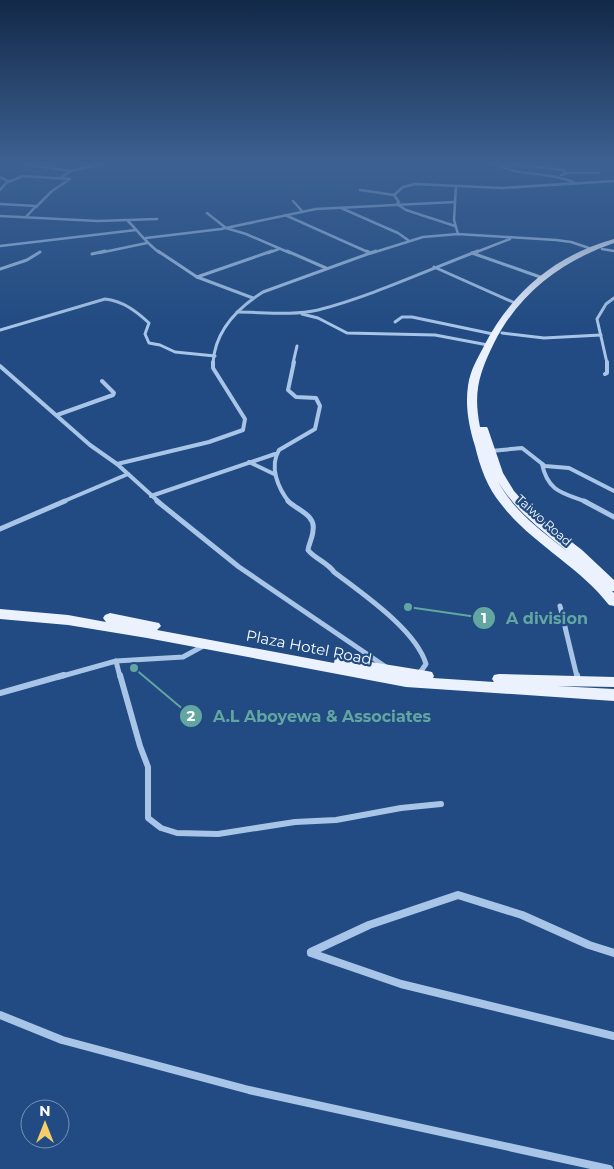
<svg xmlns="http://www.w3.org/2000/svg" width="614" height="1169" viewBox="0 0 614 1169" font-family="Montserrat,sans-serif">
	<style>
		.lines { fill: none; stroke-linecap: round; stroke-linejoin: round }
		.street-far5 { stroke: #a8c5e8; stroke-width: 2.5 }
		.street-far4 { stroke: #a8c5e8; stroke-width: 3 }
		.street-far3 { stroke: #a8c5e8; stroke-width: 4 }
		.street-far2 { stroke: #a8c5e8; stroke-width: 5 }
		.street-far1 { stroke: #a8c5e8; stroke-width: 6 }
		.street { stroke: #a8c5e8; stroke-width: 8 }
		.primary { fill: #ebf2fe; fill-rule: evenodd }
		.labels { text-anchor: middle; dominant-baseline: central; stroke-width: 4.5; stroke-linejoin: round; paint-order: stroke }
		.far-street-label { font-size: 12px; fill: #fff; stroke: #214b82 }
		.street-label { font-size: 15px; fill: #fff; stroke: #214b82 }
		.leader { fill: none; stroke: #63a6a1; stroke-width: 2 }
		.callout-dot { fill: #63a6a1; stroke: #214b82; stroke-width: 2 }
		.mark-label { font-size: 15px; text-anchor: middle; font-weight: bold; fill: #fff }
		.callout-label { font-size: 16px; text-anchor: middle; font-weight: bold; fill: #63a6a1; stroke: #214b82; stroke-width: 4.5; stroke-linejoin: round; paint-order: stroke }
	</style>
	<rect width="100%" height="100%" fill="#214b82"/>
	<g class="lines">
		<g class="street-far5">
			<polyline points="24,164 71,171 62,177"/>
			<path d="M 495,164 C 519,177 548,171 573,182"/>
			<polyline points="509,164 564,170 565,174 561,175"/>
			<polyline points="71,171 100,164"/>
			<polyline points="565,173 599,173"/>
			<polyline points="0,177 8,181 0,190"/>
			<polyline points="8,182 23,176 70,179 52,191 36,207"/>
			<polyline points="456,186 454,220 458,234"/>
			<polyline points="360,190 394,195 403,187 415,184 502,188 614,181"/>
			<polyline points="394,195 399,202 397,204 406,210 455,226"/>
			<polyline points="293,201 302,211"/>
			<polyline points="0,204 36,206 26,217"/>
			<polyline points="341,208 398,233 408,240"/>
			<polyline points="207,213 226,228 246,234 290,253"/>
			<polyline points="285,215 370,253"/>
			<polyline points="0,216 98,221 157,219"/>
			<path d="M 128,221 C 139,232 147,244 160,253"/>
			<polyline points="146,238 221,229 316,209 454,202"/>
			<polyline points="0,246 136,230"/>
			<polyline points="602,249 614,251"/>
			<polyline points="99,253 147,243"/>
			<polyline points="268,253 279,249"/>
			<polyline points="372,253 423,237 458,234 556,240 571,242 592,249"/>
			<polyline points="474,253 510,239"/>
		</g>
		<g class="street-far4">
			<polyline points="158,251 197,277 253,298"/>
			<polyline points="287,251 326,268"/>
			<polyline points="367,251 371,253"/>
			<polyline points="472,253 543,278"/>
			<polyline points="92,254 105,251"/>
			<polyline points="434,267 515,303"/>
			<polyline points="0,269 27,260 40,252"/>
			<polyline points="197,277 272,251"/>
			<path d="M 237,312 C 263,312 292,316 318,310 C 372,296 425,271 478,251"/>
			<polyline points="302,314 318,318 347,333 435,335 488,345"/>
			<polyline points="395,322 402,317 412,317 493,334"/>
			<path d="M 0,330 L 105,299 C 123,301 136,311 149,323 L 145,334 L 149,343 L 160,345 L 175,352 L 215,356"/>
			<polyline points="502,333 544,338 601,335"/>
			<path d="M 213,363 C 215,331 236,309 263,292 L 376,251"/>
			<polyline points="293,363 297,346"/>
			<polyline points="607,363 597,319 606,304 614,298"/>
		</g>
		<g class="street-far3">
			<polyline points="0,366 90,445 117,464 159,502"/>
			<polyline points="605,374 607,373 607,362"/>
			<polyline points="57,415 113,395 114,393 102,381"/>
			<polyline points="491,451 522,448 545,466 569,468 614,491"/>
			<polyline points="249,462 274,474"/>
			<polyline points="117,464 209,442 243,430 245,419 213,368 213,362"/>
			<path d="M 542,464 C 548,492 563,493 587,502"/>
			<polyline points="151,496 275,454"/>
			<polyline points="62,502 128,474"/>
			<path d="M 289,502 C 278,488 269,467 279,450 L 315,429 L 320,406 L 316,398 L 296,397 L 288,390 L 294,362"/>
		</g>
		<g class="street-far2">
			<polyline points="157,501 239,567 386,667"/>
			<path d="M 288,501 C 297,510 316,515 313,530 C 313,537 309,543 308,550 C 315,559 327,562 334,572 C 363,594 416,630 426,664 L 419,674"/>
			<polyline points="584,501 614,517"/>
			<polyline points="0,529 65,501"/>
			<polyline points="560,606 577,677"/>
			<polyline points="116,661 120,677"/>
			<polyline points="59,677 116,661 183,657 205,645"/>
		</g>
		<g class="street-far1">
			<polyline points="120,675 140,746 148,767 148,818 161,828 177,833 218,834 295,822 336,820 401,808 441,804"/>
			<polyline points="577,675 578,681"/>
			<polyline points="0,693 64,675"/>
			<polyline points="457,895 459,895"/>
		</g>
		<g class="street">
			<polyline points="311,952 369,925 458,895 522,915 589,945 614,953"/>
			<polyline points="311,953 401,984 614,1036"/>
			<polyline points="0,1015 62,1040 249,1090 609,1169"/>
		</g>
		<g class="primary">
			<path d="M 614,239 L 614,243 C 562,261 519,293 494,343 C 479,374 473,392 480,427 L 487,427 L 488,429 L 503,473 L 514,491 L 533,512 L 582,550 L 614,580 L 614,591 L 612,591 L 614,593 L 614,606 L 609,605 C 579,566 532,544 501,504 C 487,487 480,467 475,446 C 469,427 465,406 468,386 C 470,370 478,358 485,344 C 513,291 556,255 614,239 ZM 498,481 C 515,511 542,530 568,552 C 542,531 514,512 498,481 Z"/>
			<polygon points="0,609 68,615 106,622 103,618 105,615 110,613 159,623 161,626 157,630 334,663 335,658 340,657 427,671 432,672 434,676 433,678 494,682 492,679 494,675 499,674 614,677 614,687 557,686 614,689 614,701 406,687 147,638 68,625 0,619"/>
		</g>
	</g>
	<linearGradient id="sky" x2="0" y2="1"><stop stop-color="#122948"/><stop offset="0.5" stop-color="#3d6192"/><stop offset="1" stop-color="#3d6192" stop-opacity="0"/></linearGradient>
	<rect width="614" height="327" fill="url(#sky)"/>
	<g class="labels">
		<g class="far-street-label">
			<text transform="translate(544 520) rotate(42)">Taiwo Road</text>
		</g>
		<g class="street-label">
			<text transform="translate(309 647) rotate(11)">Plaza Hotel Road</text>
		</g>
	</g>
	<path class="leader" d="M408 607L484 618M134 668L191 716"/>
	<g class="callout-dot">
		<circle cx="408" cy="607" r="5"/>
		<circle cx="134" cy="668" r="5"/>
		<circle cx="484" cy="618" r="12"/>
		<circle cx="191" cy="716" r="12"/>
	</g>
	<g class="mark-label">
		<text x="484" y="623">1</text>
		<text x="191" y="721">2</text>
	</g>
	<g class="callout-label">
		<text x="547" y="624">A division</text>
		<text x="322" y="722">A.L Aboyewa &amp; Associates</text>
	</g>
	<g transform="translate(45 1124)"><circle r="24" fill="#214b82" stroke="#7a93b4"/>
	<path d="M0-4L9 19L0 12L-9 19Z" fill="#f5ce6a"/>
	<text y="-8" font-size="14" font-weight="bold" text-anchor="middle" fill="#ffffff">N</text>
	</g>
</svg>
